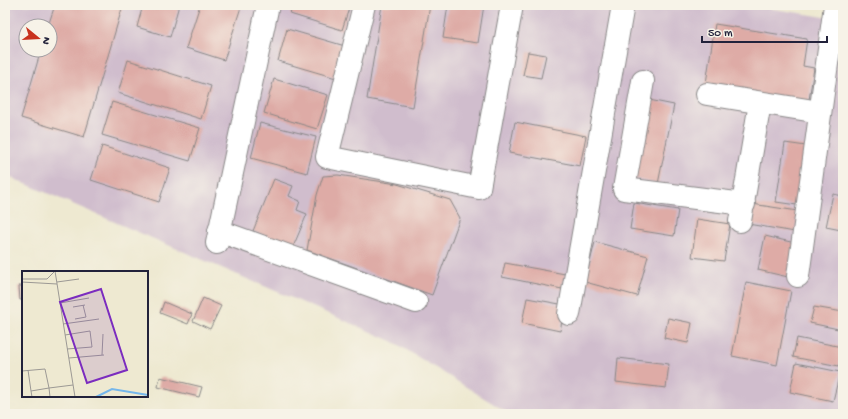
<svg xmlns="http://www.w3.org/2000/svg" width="848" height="419" viewBox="0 0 848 419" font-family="'Gochi Hand',sans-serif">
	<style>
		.industrial { fill: #d0bdcd; fill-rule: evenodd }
		.building { fill: #deaba6 }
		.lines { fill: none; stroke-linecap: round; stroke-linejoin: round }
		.minor-casing { stroke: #888686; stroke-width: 24 }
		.minor { stroke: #fff; stroke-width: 22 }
		.inset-river { fill: none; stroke: #76b7eb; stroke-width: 2 }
		.inset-road { fill: none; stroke: #9c9995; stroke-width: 1 }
		.view { fill: #7b2cbf; fill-opacity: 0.15; stroke: #7b2cbf; stroke-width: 2 }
		.inset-edge { fill: none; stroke: #22223b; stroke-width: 2 }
	</style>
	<rect width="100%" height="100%" fill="#f7f3e8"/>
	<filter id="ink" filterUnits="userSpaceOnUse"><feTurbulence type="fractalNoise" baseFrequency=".025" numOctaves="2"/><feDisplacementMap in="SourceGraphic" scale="8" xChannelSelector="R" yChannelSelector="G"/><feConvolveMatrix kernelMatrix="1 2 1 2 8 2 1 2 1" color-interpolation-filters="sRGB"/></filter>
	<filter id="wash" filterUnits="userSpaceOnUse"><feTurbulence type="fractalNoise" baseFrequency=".012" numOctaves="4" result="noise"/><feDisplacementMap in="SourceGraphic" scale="16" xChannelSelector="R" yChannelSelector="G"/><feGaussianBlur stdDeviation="0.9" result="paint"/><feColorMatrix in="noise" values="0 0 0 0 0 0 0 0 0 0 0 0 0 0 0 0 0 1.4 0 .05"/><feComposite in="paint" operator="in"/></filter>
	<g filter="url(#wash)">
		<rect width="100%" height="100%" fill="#eee9d1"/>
		<path class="industrial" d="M 5,5 L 749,5 L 843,20 L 843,414 L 510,414 L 392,341 L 5,175 ZM 26,26 L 50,26 L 50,50 L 26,50 Z"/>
		<g id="blocks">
			<g class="building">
				<polygon points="55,5 123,5 84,137 21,118 41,50 50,50 50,26 48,26"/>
				<polygon points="143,5 179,5 170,37 137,27"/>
				<polygon points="200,5 234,5 241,7 224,60 186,48"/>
				<polygon points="293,5 350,5 342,30 290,14"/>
				<polygon points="382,5 430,5 413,107 367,99"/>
				<polygon points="448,5 484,5 478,43 443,38"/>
				<polygon points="715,24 807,39 803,66 814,68 808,106 705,90"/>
				<polygon points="287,29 345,46 336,78 278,61"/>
				<polygon points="528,52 546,55 541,78 523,75"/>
				<polygon points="128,60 211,86 201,119 118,93"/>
				<polygon points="274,79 328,95 317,129 264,113"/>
				<polygon points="649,100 674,105 658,184 633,178"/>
				<polygon points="112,102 200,128 190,161 102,135"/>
				<polygon points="515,122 586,136 580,166 509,153"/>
				<polygon points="260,123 316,137 307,173 251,158"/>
				<polygon points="785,143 806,146 797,205 776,202"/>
				<polygon points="102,146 170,168 159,202 91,180"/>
				<polygon points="338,175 397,184 450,200 460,218 432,295 307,250 317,195 323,176"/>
				<polygon points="274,179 293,186 289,196 300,201 297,210 307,214 293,247 253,231"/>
				<polygon points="833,194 843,196 841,230 826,227"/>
				<polygon points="634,203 678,210 674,236 630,229"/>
				<polygon points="752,204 798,211 795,232 748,224"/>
				<polygon points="697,219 730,224 724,261 692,257"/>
				<polygon points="765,236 795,243 788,277 758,270"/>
				<polygon points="595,242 648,256 637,296 585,282"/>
				<polygon points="505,263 565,274 562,289 502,277"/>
				<polygon points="746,282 791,291 777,365 732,356"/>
				<polygon points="19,286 23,286 23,300 20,300"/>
				<polygon points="203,298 221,306 210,329 193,321"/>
				<polygon points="527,298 565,305 560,331 522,323"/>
				<polygon points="164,302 192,314 188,324 160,313"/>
				<polygon points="814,307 843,312 843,330 810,323"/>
				<polygon points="668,318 692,323 688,343 664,338"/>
				<polygon points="797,338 842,347 839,366 793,357"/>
				<polygon points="618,358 669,364 666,388 616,382"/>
				<polygon points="796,363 840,372 833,401 790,392"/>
				<polygon points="160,377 202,387 199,397 158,387"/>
			</g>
		</g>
	</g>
	<g filter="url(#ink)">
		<use href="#blocks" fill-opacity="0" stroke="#888686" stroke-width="1"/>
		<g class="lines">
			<defs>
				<g id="minor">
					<polyline points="364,5 327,157 479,188 512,5"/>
					<polyline points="643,81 624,189 744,204"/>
					<polyline points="707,94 820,112"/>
					<polyline points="740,221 760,103"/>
					<polyline points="219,231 416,302"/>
					<polyline points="217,243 268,5"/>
					<polyline points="798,276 835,5"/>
					<polyline points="569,314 623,5"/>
				</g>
			</defs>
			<use href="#minor" class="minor-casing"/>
			<use href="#minor" class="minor"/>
		</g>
	</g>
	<g transform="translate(22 271)">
		<rect width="126" height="126" fill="#eee9d1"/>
		<path class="inset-river" d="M 74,126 L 90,118 L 126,124"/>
		<path class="inset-road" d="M 33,0 L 53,126M 0,8 L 25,8 L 33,0M 0,11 L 35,13M 35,11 L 57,8M 38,32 L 67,27M 51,36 L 63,34M 53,48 L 64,46 L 61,34M 41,53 L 77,48M 43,64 L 68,60 L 70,76 L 45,78M 80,84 L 81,63M 47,87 L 82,84M 6,99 L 9,120M 0,100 L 23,98 L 27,117 L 51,114M 10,126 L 9,120 L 27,117 L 28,126"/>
		<path class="view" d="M 79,18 L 105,99 L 65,112 L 38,31 Z"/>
		<rect width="126" height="126" class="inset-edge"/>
	</g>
	<rect width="848" height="419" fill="none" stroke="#f7f3e8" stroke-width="20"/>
	<g transform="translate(38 38) rotate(108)"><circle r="19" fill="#f7f3e8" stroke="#a29fa3"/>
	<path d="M0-3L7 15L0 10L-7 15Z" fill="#c8321e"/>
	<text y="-6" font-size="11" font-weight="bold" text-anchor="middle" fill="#22223b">N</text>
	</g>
	<path d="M702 36v6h125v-6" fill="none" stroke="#22223b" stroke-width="2"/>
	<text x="708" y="36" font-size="12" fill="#22223b" stroke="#f7f3e8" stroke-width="3" paint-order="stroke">50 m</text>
</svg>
